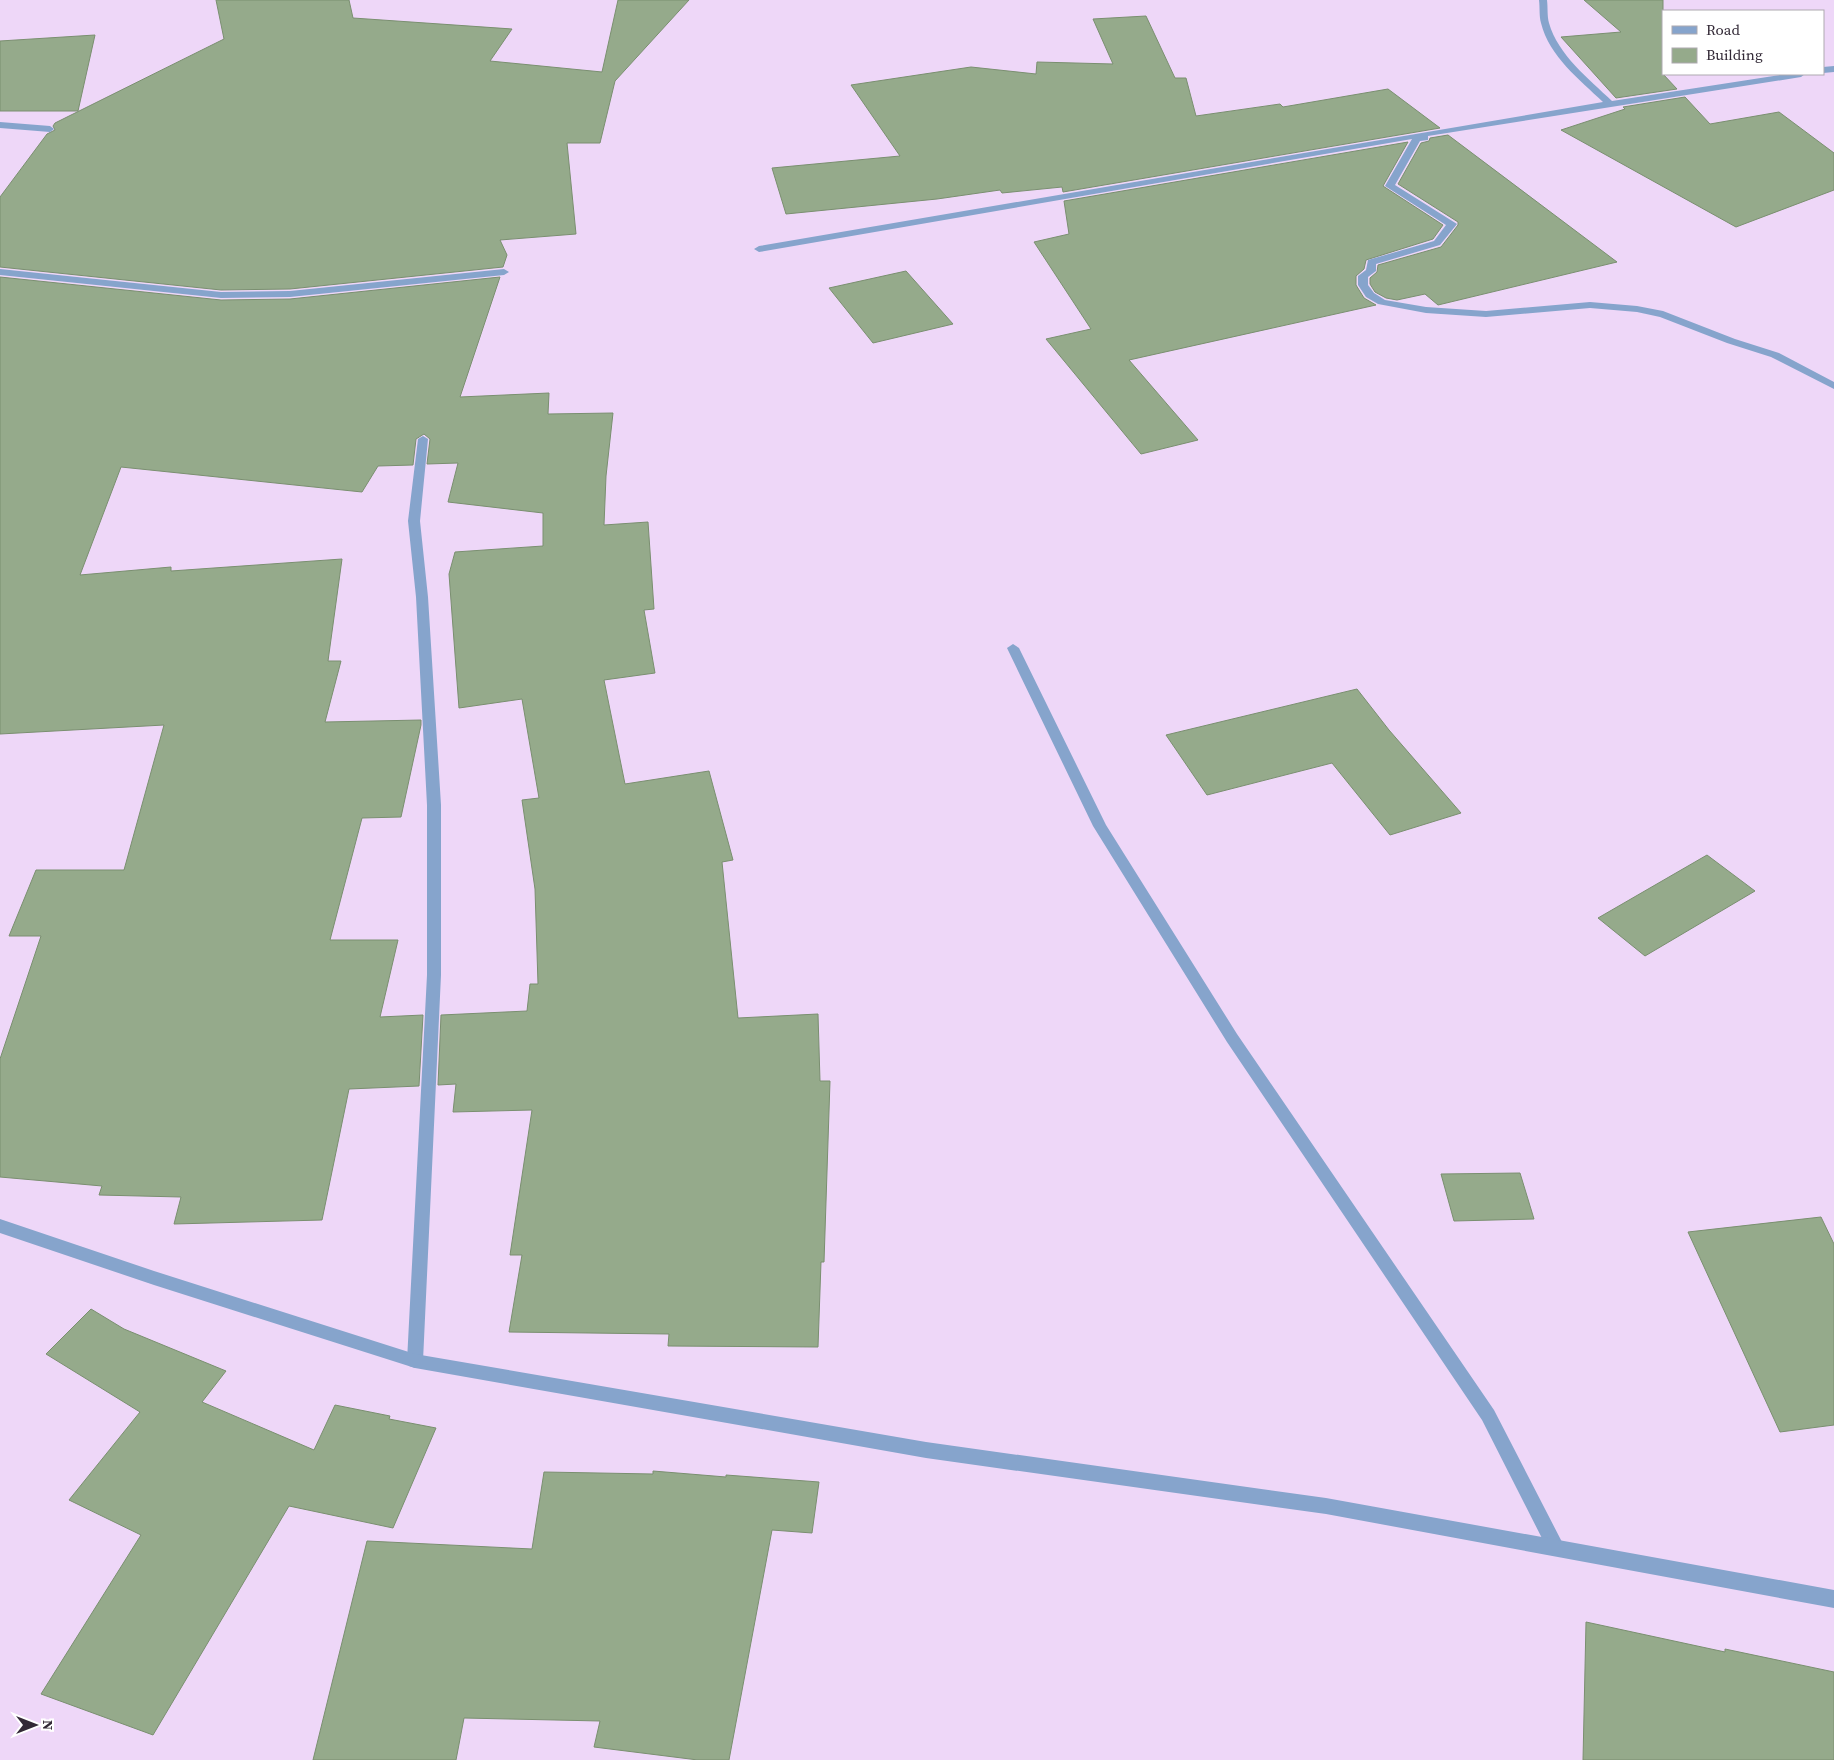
<svg xmlns="http://www.w3.org/2000/svg" width="1834" height="1760" viewBox="0 0 1834 1760" font-family="'Source Serif 4',serif">
	<style>
		.building { fill: #95aa8b; stroke: #7a8f70 }
		.lines { fill: none; stroke-linecap: round; stroke-linejoin: round }
		.minor { fill: #86a4cc; fill-rule: evenodd }
		.tertiary { fill: #86a4cc; fill-rule: evenodd }
	</style>
	<rect width="100%" height="100%" fill="#eed7f8"/>
	<g class="building">
		<polygon points="216,0 349,0 353,18 512,29 490,61 602,72 618,0 689,0 615,81 600,143 567,143 576,234 500,240 507,255 503,267 290,289 221,290 0,267 0,197 47,134 55,130 53,126 55,123 224,39"/>
		<polygon points="1584,0 1663,0 1663,74 1677,89 1616,98 1561,37 1621,32"/>
		<polygon points="1146,16 1175,78 1186,78 1196,116 1280,104 1283,107 1388,89 1440,128 1063,192 1062,187 1002,193 1000,190 937,199 786,214 772,168 900,156 851,85 971,67 1036,74 1037,62 1113,64 1093,19"/>
		<polygon points="95,35 78,111 0,111 0,41"/>
		<polygon points="1685,97 1710,124 1779,112 1834,153 1834,190 1736,227 1561,130 1625,109 1623,107"/>
		<polygon points="1448,135 1617,262 1438,305 1425,294 1397,300 1386,298 1375,292 1370,284 1370,278 1377,272 1378,265 1441,247 1458,225 1458,222 1398,184 1421,143 1429,141 1430,138"/>
		<polygon points="1408,142 1383,186 1443,225 1433,239 1366,260 1364,269 1356,276 1356,285 1364,298 1376,305 1129,360 1198,440 1141,454 1046,339 1091,329 1034,242 1069,234 1064,201"/>
		<polygon points="906,271 953,324 873,343 829,288"/>
		<polygon points="0,277 221,300 290,299 500,277 460,397 549,393 548,414 613,413 606,476 604,525 648,522 654,609 644,610 655,673 604,680 625,784 709,771 733,860 722,862 738,1018 818,1014 820,1081 830,1081 824,1262 821,1262 818,1347 668,1346 669,1334 509,1332 522,1255 510,1255 532,1110 453,1112 456,1084 438,1085 441,1015 527,1011 530,984 538,984 535,889 522,800 539,798 522,699 459,708 449,574 455,552 543,546 543,513 448,502 458,463 427,464 430,439 424,434 416,439 413,465 378,466 362,492 121,467 80,575 171,567 171,571 342,559 328,661 341,661 325,722 421,720 421,725 401,817 362,818 330,940 398,940 380,1017 423,1015 419,1086 349,1089 322,1220 174,1224 181,1197 99,1195 102,1186 0,1177 0,1059 41,936 9,936 36,870 124,870 164,725 0,734"/>
		<polygon points="1357,689 1389,730 1461,813 1390,835 1332,763 1207,795 1166,735"/>
		<polygon points="1707,855 1755,891 1645,956 1598,918"/>
		<polygon points="1520,1173 1534,1219 1454,1221 1441,1174"/>
		<polygon points="1821,1217 1834,1244 1834,1425 1780,1432 1688,1232"/>
		<polygon points="91,1309 124,1329 226,1371 202,1402 314,1450 335,1405 390,1416 389,1419 436,1428 393,1528 289,1506 153,1735 41,1694 141,1535 69,1500 140,1412 46,1354"/>
		<polygon points="653,1471 726,1477 726,1475 819,1482 812,1533 772,1530 729,1760 698,1760 594,1747 600,1721 464,1718 456,1760 313,1760 367,1541 532,1549 544,1472 653,1474"/>
		<polygon points="1586,1622 1725,1652 1725,1649 1834,1672 1834,1760 1583,1760"/>
	</g>
	<g class="lines">
		<g class="minor">
			<path d="M 1539,0 L 1547,0 C 1548,8 1547,16 1549,23 C 1558,55 1589,79 1612,101 L 1786,74 L 1805,74 L 1801,77 L 1428,136 L 1428,140 L 1420,141 L 1395,185 L 1457,224 L 1440,245 L 1376,264 L 1376,271 L 1368,277 L 1368,285 L 1374,293 L 1385,300 L 1426,307 L 1486,311 L 1590,302 L 1637,306 L 1663,311 L 1735,339 L 1779,353 L 1834,382 L 1834,389 L 1771,357 L 1727,343 L 1660,317 L 1637,312 L 1590,308 L 1486,317 L 1426,313 L 1378,304 L 1366,297 L 1358,285 L 1358,276 L 1366,270 L 1368,260 L 1434,241 L 1446,225 L 1385,186 L 1412,139 L 759,252 L 754,249 L 759,246 L 1603,102 C 1580,80 1549,56 1541,23 C 1539,16 1540,8 1539,0 Z"/>
			<polygon points="1834,66 1834,72 1823,73 1823,67"/>
			<polygon points="0,122 50,126 54,129 50,132 0,128"/>
			<polygon points="0,269 221,292 290,291 504,269 509,272 504,275 290,297 221,298 0,275"/>
			<polygon points="423,436 428,439 420,521 428,597 441,805 441,975 423,1361 421,1366 415,1368 409,1366 407,1361 427,975 427,805 416,597 408,521 418,439"/>
			<polygon points="1013,644 1019,648 1106,825 1237,1034 1494,1410 1562,1542 1565,1548 1562,1554 1556,1556 1550,1554 1482,1420 1227,1042 1093,826 1007,648"/>
		</g>
		<polygon class="tertiary" points="0,1219 154,1271 415,1354 926,1442 1326,1498 1834,1590 1834,1608 1326,1514 926,1458 415,1368 154,1285 0,1233"/>
	</g>
	<rect x="1662" y="10" width="162" height="65" fill="#ffffff" stroke="#ada9af"/>
	<rect x="1672" y="26" width="25" height="8" fill="#86a4cc" stroke="#ada9af"/>
	<text x="1706" y="35" font-size="15" fill="#322936">Road</text>
	<rect x="1672" y="48" width="25" height="15" fill="#95aa8b" stroke="#ada9af"/>
	<text x="1706" y="60" font-size="15" fill="#322936">Building</text>
	<g transform="translate(35 1725) rotate(90)" stroke="#ffffff" stroke-width="4" paint-order="stroke">
	<path d="M0-4L9 19L0 12L-9 19Z" fill="#322936"/>
	<text y="-8" font-size="14" font-weight="bold" text-anchor="middle" fill="#322936">N</text>
	</g>
</svg>
